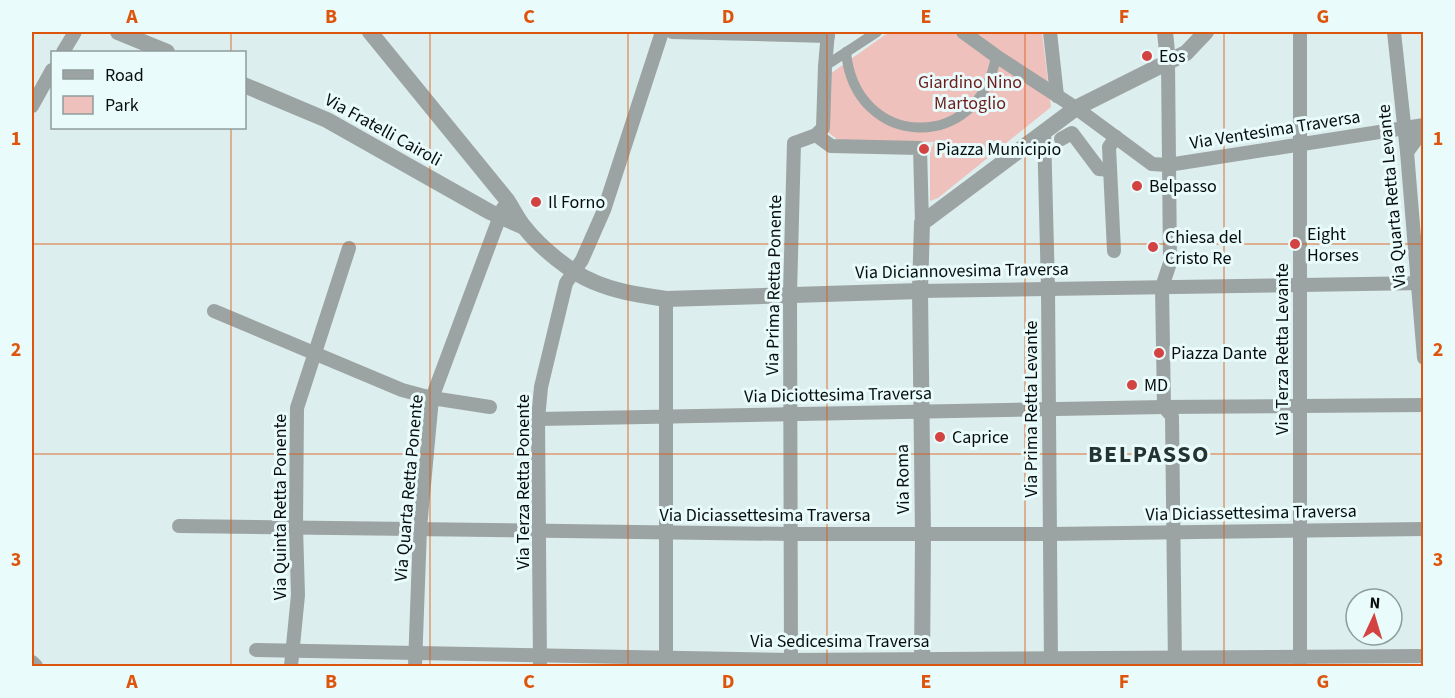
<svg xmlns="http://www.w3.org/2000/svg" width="1455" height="698" viewBox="0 0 1455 698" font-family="'Source Sans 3',sans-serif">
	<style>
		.green { fill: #eec1bd }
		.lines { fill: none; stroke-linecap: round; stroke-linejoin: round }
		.pedestrian { stroke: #9ca3a3; stroke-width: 10 }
		.minor { stroke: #9ca3a3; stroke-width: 14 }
		.tertiary { stroke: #9ca3a3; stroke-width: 16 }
		.grid { fill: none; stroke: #dd550c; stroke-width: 1.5; stroke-opacity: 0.55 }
		.poi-dot { fill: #d24342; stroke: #e9fbfa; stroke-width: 2 }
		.labels { text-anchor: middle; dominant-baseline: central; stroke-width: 6; stroke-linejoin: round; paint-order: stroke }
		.poi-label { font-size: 18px; fill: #080e0e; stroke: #e9fbfa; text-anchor: start }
		.park-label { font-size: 18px; fill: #6d1d1d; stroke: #e9fbfa }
		.street-label { font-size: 18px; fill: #080e0e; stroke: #e9fbfa }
		.district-label { font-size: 24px; font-weight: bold; letter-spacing: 1.5px; fill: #253332; stroke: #e9fbfa }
		.neatline { fill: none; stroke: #dd550c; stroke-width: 2 }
		.grid-label { font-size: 20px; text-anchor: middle; font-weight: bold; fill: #dd550c }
	</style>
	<rect width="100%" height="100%" fill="#dceeed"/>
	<polygon class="green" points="889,32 1042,32 1051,107 938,198 930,201 930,151 934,142 838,140 829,133 830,74"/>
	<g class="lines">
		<g class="pedestrian">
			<path d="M 846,52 C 855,150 980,154 996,56"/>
			<polyline points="825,66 877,32"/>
		</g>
		<g class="minor">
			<polyline points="672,32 828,36"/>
			<polyline points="963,32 996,56 1076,108 1152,164 1168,165 1424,125"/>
			<polyline points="1050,32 1057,96"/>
			<polyline points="1300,32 1300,666"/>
			<polyline points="1394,32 1407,152 1424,358"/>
			<polyline points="63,52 75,32"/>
			<polyline points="1168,62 1170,263 1162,287 1164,407 1172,416 1175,666"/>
			<polyline points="32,106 52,70"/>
			<polyline points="1044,131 1048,289 1051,666"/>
			<polyline points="816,135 831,146 920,148 922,223"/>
			<polyline points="1061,139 1072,133 1099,169 1110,170"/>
			<polyline points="1407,152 1424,129"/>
			<polyline points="1114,251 1109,147 1116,137"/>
			<polyline points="920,291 1424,283"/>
			<polyline points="666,299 666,666"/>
			<polyline points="214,311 402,390 432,398 490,407"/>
			<polyline points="538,419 1164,407 1424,405"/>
			<polyline points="179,526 791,534 1049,534 1424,529"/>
			<polyline points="256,650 791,660 1424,656"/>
			<polyline points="32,662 36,666"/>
			<polyline points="291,666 298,595 296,527 297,408 349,248"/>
			<polyline points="415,666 420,528 432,398 503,208"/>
			<polyline points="540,666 538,419 541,387 566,283 582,260 604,210 662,32"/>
			<polyline points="791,666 790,294 794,143 816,135 823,128 825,66 828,32"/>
		</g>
		<g class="tertiary">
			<polyline points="118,32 167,52"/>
			<path d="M 370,32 L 507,200 C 513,209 518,220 525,228 C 540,247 571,273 594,282 C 617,292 641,295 666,299 L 920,291"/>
			<polyline points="1165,32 1168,62"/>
			<polyline points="244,85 327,120 490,212 524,227"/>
			<polyline points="922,666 923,534 920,291 922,223 1076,108 1186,53 1206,32"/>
		</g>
	</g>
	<path class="grid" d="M 231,32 L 231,52M 430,32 L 430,666M 628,32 L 628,666M 827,32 L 827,666M 1025,32 L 1025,666M 1224,32 L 1224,666M 231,128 L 231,666M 32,244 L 1424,244M 32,454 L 1424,454"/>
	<g class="poi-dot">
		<circle cx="1147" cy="56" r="6"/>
		<circle cx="924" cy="149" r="6"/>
		<circle cx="1137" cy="186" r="6"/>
		<circle cx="536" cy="202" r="6"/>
		<circle cx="1295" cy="244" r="6"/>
		<circle cx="1153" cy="247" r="6"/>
		<circle cx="1159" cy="353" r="6"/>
		<circle cx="1132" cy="385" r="6"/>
		<circle cx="940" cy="437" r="6"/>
	</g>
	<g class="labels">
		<g class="poi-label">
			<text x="1159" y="56">Eos</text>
			<text x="936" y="149">Piazza Municipio</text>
			<text x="1149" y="186">Belpasso</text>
			<text x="548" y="202">Il Forno</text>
			<text x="1307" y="234">Eight<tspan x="1307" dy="21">Horses</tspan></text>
			<text x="1165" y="237">Chiesa del<tspan x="1165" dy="21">Cristo Re</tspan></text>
			<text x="1171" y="353">Piazza Dante</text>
			<text x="1144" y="385">MD</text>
			<text x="952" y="437">Caprice</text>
		</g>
		<g class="park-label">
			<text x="970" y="82">Giardino Nino<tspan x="970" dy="21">Martoglio</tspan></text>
		</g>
		<g class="street-label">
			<text transform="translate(383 130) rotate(29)">Via Fratelli Cairoli</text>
			<text transform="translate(1275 130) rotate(-9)">Via Ventesima Traversa</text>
			<text transform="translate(1392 196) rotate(-95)">Via Quarta Retta Levante</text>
			<text transform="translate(962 271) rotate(-1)">Via Diciannovesima Traversa</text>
			<text transform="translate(774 285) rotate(-89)">Via Prima Retta Ponente</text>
			<text transform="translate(1282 349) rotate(-90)">Via Terza Retta Levante</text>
			<text transform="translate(838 395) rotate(-1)">Via Diciottesima Traversa</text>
			<text transform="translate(1031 409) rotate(-90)">Via Prima Retta Levante</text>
			<text transform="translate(903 479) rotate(-91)">Via Roma</text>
			<text transform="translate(523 482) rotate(-90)">Via Terza Retta Ponente</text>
			<text transform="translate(409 488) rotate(-85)">Via Quarta Retta Ponente</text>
			<text transform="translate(280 507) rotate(-90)">Via Quinta Retta Ponente</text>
			<text transform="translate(1251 513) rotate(-1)">Via Diciassettesima Traversa</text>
			<text x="765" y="515">Via Diciassettesima Traversa</text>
			<text x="840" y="641">Via Sedicesima Traversa</text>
		</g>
		<g class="district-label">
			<text x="1149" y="454">BELPASSO</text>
		</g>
	</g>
	<rect width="1455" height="698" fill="none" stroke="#e9fbfa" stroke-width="66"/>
	<rect x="51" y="51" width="195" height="78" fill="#e9fbfa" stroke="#8f9c9c" stroke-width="1.5"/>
	<rect x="63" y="70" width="30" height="9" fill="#9ca3a3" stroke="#8f9c9c" stroke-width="1.5"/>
	<text x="105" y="81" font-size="18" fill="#080e0e">Road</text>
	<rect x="63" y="96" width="30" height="18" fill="#eec1bd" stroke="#8f9c9c" stroke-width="1.5"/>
	<text x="105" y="111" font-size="18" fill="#080e0e">Park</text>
	<g transform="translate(1374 617) rotate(4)"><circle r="28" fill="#e9fbfa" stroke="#8f9c9c" stroke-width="1.5"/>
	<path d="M0-4.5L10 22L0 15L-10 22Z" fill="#d24342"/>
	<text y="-9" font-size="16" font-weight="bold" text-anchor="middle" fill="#080e0e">N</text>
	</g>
	<rect x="33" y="33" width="1389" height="632" class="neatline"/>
	<g class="grid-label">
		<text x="132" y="23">A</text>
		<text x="331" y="23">B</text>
		<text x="529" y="23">C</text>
		<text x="728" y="23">D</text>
		<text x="926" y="23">E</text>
		<text x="1124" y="23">F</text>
		<text x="1323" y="23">G</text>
		<text x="16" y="145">1</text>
		<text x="1438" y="145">1</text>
		<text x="16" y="356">2</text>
		<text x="1438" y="356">2</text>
		<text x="16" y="566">3</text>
		<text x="1438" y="566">3</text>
		<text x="132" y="688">A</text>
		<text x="331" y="688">B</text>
		<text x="529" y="688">C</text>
		<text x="728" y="688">D</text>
		<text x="926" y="688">E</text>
		<text x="1124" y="688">F</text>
		<text x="1323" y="688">G</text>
	</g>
</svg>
